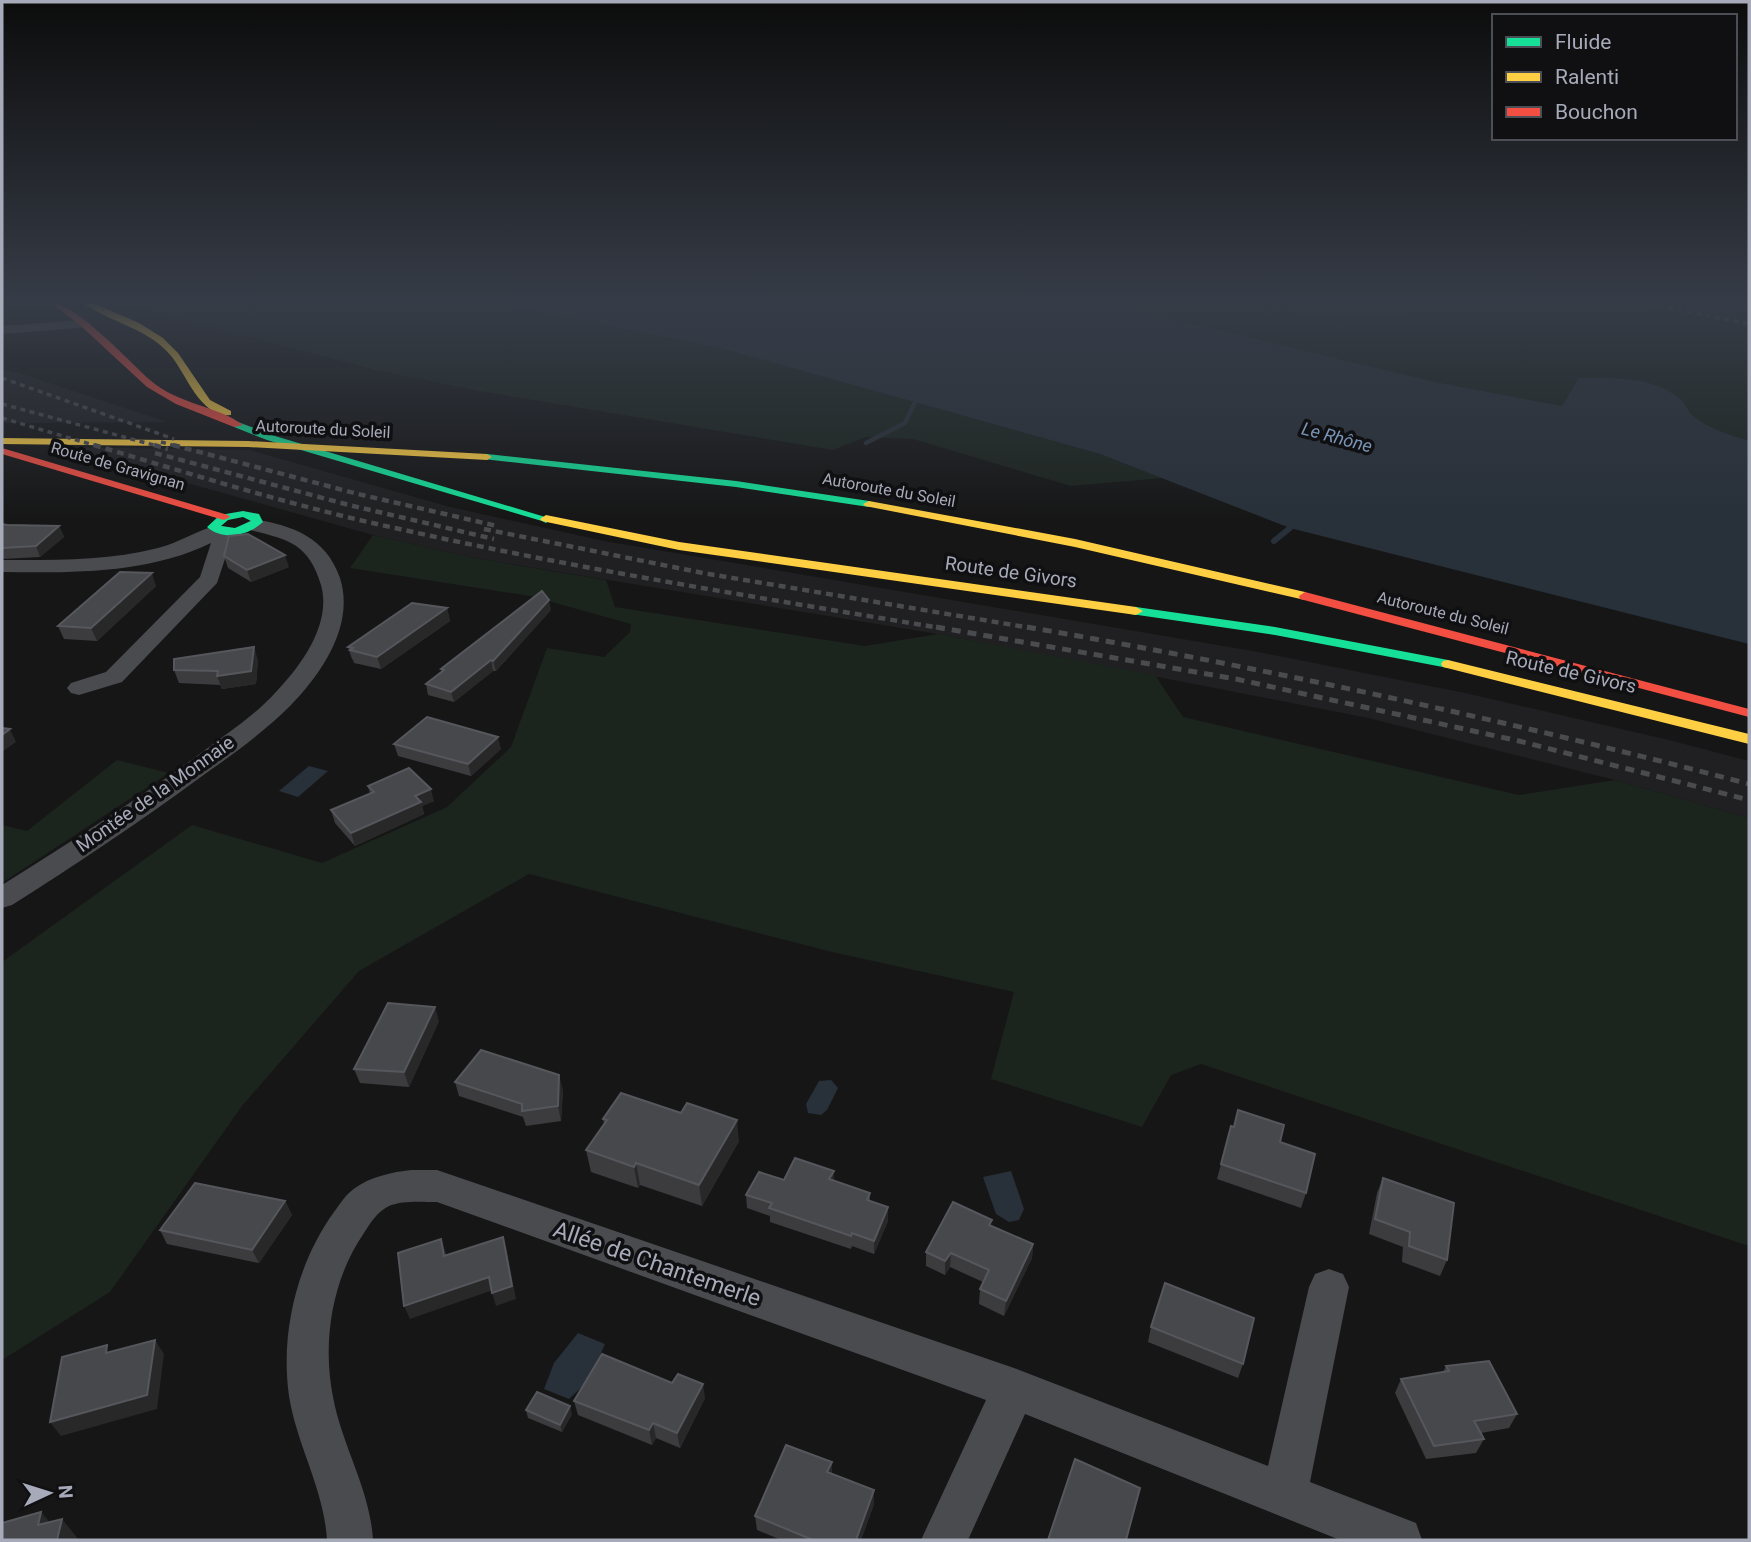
<svg xmlns="http://www.w3.org/2000/svg" width="1751" height="1542" viewBox="0 0 1751 1542" font-family="Roboto,sans-serif">
	<style>
		.built { fill: #202022 }
		.green { fill: #1c241e }
		.water { fill: #283039 }
		.lines { fill: none; stroke-linecap: round; stroke-linejoin: round }
		.stream-far1 { stroke: #283039; stroke-width: 4.5 }
		.stream { stroke: #283039; stroke-width: 6 }
		.street { fill: #4a4b4f; fill-rule: evenodd }
		.fast { fill: #16e098; fill-rule: evenodd }
		.slow { fill: #ffcf43; fill-rule: evenodd }
		.jam { fill: #f24e42; fill-rule: evenodd }
		.rail-far2 { stroke: #4a4b4f; stroke-width: 3.5; stroke-dasharray: 5 4.5; stroke-linecap: butt }
		.rail-far1 { stroke: #4a4b4f; stroke-width: 4.5; stroke-dasharray: 7 5; stroke-linecap: butt }
		.rail { stroke: #4a4b4f; stroke-width: 5; stroke-dasharray: 9 7; stroke-linecap: butt }
		.wall { fill: #3c3c3f }
		.shaded-wall { fill: #282829 }
		.building { fill: #47484c; stroke: #56575d; stroke-width: 2 }
		.labels { text-anchor: middle; dominant-baseline: central; stroke-width: 7; stroke-linejoin: round; paint-order: stroke }
		.far-street-label { font-size: 16px; fill: #a6aab9; stroke: #101012 }
		.far-water-label { font-size: 18px; font-style: italic; fill: #7995b7; stroke: #101012 }
		.street-label { font-size: 19px; fill: #a6aab9; stroke: #101012 }
		.near-street-label { font-size: 23px; fill: #a6aab9; stroke: #101012 }
	</style>
	<rect width="100%" height="100%" fill="#161616"/>
	<g class="built">
		<polygon points="1228,304 1430,304 1385,329"/>
		<polygon points="1637,304 1749,304 1749,326"/>
		<polygon points="2,369 19,373 167,422 2,423"/>
		<polygon points="59,447 250,450 450,507 604,541 1253,651 1465,693 1669,740 1749,761 1749,818 1615,780 1368,718 938,634 474,558 373,535"/>
	</g>
	<g class="green">
		<polygon points="122,304 502,304 724,349 1100,454 1163,478 1071,486 913,439 866,437 833,450 480,391 376,370"/>
		<polygon points="802,304 1249,304 1379,327 1419,304 1649,304 1749,323 1749,537"/>
		<polygon points="373,535 474,558 606,580 615,607 865,646 938,634 1155,675 1183,717 1519,795 1615,780 1749,818 1749,1246 1201,1064 1171,1075 1142,1127 991,1079 1014,992 832,952 529,874 359,971 242,1106 110,1292 2,1360 2,962 192,825 322,863 447,807 511,747 547,648 604,657 630,632 631,624 530,596 350,568"/>
		<polygon points="117,760 169,773 2,883 2,825 27,831"/>
	</g>
	<g class="water">
		<path d="M 502,304 L 1108,304 L 1434,382 L 1562,406 L 1579,378 C 1611,378 1654,376 1680,399 C 1686,404 1688,412 1694,417 C 1710,429 1730,435 1749,441 L 1749,644 L 1290,528 L 1100,454 L 724,349 Z"/>
		<polygon points="309,766 328,771 298,797 279,791"/>
		<polygon points="831,1080 838,1088 827,1110 821,1115 808,1113 806,1104 819,1081"/>
		<polygon points="1011,1171 1024,1209 1019,1220 1009,1222 996,1214 983,1177"/>
		<polygon points="578,1333 605,1344 589,1380 569,1399 544,1389 554,1363"/>
	</g>
	<g class="lines">
		<polyline class="stream-far1" points="866,443 905,423 915,402"/>
		<polyline class="stream" points="1274,541 1290,528"/>
		<g class="street">
			<polygon points="84,320 91,324 89,327 2,334 2,326"/>
			<path d="M 253,519 C 292,525 326,537 340,578 C 355,625 322,673 290,706 C 263,733 229,757 198,779 C 138,823 75,865 12,905 L 2,908 L 2,885 C 69,843 137,800 201,753 C 226,734 254,716 275,693 C 301,666 332,624 321,585 C 308,541 285,539 246,529 L 243,525 Z"/>
			<path d="M 218,525 L 231,528 L 234,532 L 217,583 L 122,682 L 79,695 L 71,693 L 67,688 L 71,683 L 106,672 L 200,577 L 211,543 C 148,574 71,573 2,572 L 2,560 C 54,560 107,561 158,548 C 179,543 197,530 218,525 Z"/>
			<path d="M 411,1170 L 437,1170 L 1014,1368 L 1268,1466 L 1309,1287 L 1315,1274 L 1329,1269 L 1343,1274 L 1349,1287 L 1310,1482 L 1416,1523 L 1422,1540 L 1340,1540 L 1025,1414 L 968,1540 L 921,1540 L 986,1400 L 437,1202 C 422,1202 403,1200 389,1206 C 377,1212 371,1222 364,1233 C 332,1279 322,1342 333,1397 C 342,1446 370,1489 373,1540 L 327,1540 C 324,1489 297,1446 289,1396 C 280,1333 297,1263 334,1212 C 340,1204 346,1194 355,1188 C 370,1177 392,1172 411,1170 Z"/>
		</g>
		<g class="fast">
			<polygon points="238,422 275,436 552,519 546,523 542,521 267,440 234,427 234,423"/>
			<polygon points="487,454 736,481 869,501 875,504 869,507 736,487 483,459 483,455"/>
			<path d="M 243,511 L 259,514 L 263,522 C 248,536 223,541 207,527 L 220,515 ZM 243,517 L 251,521 L 235,528 L 221,526 L 228,520 Z"/>
			<polygon points="1136,607 1275,627 1448,660 1455,664 1448,668 1275,635 1131,614 1129,611"/>
		</g>
		<g class="slow">
			<path d="M 85,304 L 95,304 L 139,323 L 163,338 L 178,353 L 210,400 L 231,411 L 231,415 C 201,418 187,376 172,357 C 149,328 113,324 85,304 Z"/>
			<polygon points="2,438 248,441 487,454 492,457 487,460 248,447 2,444"/>
			<polygon points="869,501 1075,539 1305,592 1311,596 1305,600 1075,547 865,506 863,504"/>
			<polygon points="546,515 679,542 1136,607 1143,611 1136,615 679,550 542,521 540,519"/>
			<polygon points="1448,660 1749,734 1749,744 1443,667 1441,664 1443,661"/>
		</g>
		<g class="jam">
			<path d="M 53,304 C 75,303 131,363 150,380 C 177,404 218,406 243,425 L 234,427 L 176,404 L 147,387 L 81,326 Z"/>
			<polygon points="2,448 228,515 230,517 224,520 220,519 2,454"/>
			<polygon points="1305,592 1749,709 1749,717 1300,599 1299,596"/>
		</g>
		<g class="rail-far2">
			<polyline points="1650,304 1749,324"/>
			<polyline points="2,378 174,439"/>
			<polyline points="2,404 161,447"/>
			<polyline points="2,418 100,447"/>
			<polyline points="161,442 180,447"/>
		</g>
		<g class="rail-far1">
			<path d="M 94,445 C 194,475 293,506 395,528 C 577,569 762,598 946,629"/>
			<polyline points="154,445 168,449"/>
			<polyline points="173,445 358,494 497,526"/>
			<polyline points="155,453 349,505 494,539"/>
			<polyline points="484,529 703,573 1037,629"/>
		</g>
		<g class="rail">
			<polyline points="936,627 1236,679 1519,741 1749,800"/>
			<path d="M 1027,627 C 1270,669 1511,721 1749,784"/>
		</g>
	</g>
	<g class="wall">
		<polygon points="2,524 59,526 64,537 40,557 2,559"/>
		<polygon points="224,556 289,567 251,582 228,568"/>
		<polygon points="156,586 97,641 64,639 58,626"/>
		<polygon points="447,608 450,621 381,669 354,663 353,660 352,659 348,647"/>
		<polygon points="551,610 496,671 493,671 454,702 428,695 426,684 442,672 441,669"/>
		<polygon points="258,660 256,684 222,689 220,685 179,683 174,670"/>
		<polygon points="394,744 501,749 471,776 398,756"/>
		<polygon points="368,786 434,801 422,806 424,814 355,846 335,823 331,810 370,794"/>
		<polygon points="439,1021 409,1087 360,1083 354,1069"/>
		<polygon points="455,1082 563,1090 561,1121 526,1126 523,1117 459,1096"/>
		<polygon points="603,1119 739,1141 702,1206 640,1185 638,1188 591,1172 586,1150 604,1125"/>
		<polygon points="1231,1126 1280,1142 1306,1193 1301,1208 1217,1179"/>
		<polygon points="1383,1178 1447,1260 1440,1276 1402,1262 1403,1247 1369,1234 1377,1193"/>
		<polygon points="834,1181 870,1193 870,1201 888,1207 888,1221 874,1254 852,1246 851,1249 770,1222 770,1216 747,1208 746,1195"/>
		<polygon points="285,1201 292,1215 259,1263 167,1244 160,1230"/>
		<polygon points="992,1226 1033,1244 1032,1258 1004,1316 979,1304 980,1289 983,1282 950,1267 945,1275 926,1266 926,1252"/>
		<polygon points="1151,1327 1243,1364 1238,1378 1148,1342"/>
		<polygon points="1446,1366 1517,1414 1509,1428 1481,1433 1484,1439 1476,1453 1426,1459 1395,1393 1401,1379 1443,1372"/>
		<polygon points="705,1398 680,1448 656,1438 652,1445 578,1415 574,1401"/>
		<polygon points="526,1410 572,1414 562,1432 528,1418"/>
		<polygon points="832,1474 874,1490 874,1504 861,1540 781,1540 757,1530 755,1516"/>
	</g>
	<g class="shaded-wall">
		<polygon points="59,526 64,537 40,557 36,546"/>
		<polygon points="285,555 289,567 251,582 247,570"/>
		<polygon points="152,573 156,586 97,641 91,628"/>
		<polygon points="549,600 551,610 496,671 493,661"/>
		<polygon points="447,608 450,621 381,669 377,657"/>
		<polygon points="254,647 258,660 256,684 222,689 217,676"/>
		<polygon points="491,660 493,671 454,702 451,692"/>
		<polygon points="10,729 16,742 2,752 2,735"/>
		<polygon points="498,737 501,749 471,776 468,764"/>
		<polygon points="431,789 434,801 422,806 424,814 355,846 351,833 415,796"/>
		<polygon points="435,1007 439,1021 409,1087 404,1072"/>
		<polygon points="559,1075 563,1090 561,1121 558,1106"/>
		<polygon points="737,1120 739,1141 702,1206 699,1185"/>
		<polygon points="636,1163 640,1185 638,1188 634,1167"/>
		<polygon points="834,1171 834,1184 829,1179"/>
		<polygon points="285,1201 292,1215 259,1263 252,1250"/>
		<polygon points="888,1207 888,1221 874,1254 874,1241"/>
		<polygon points="503,1237 507,1251 516,1299 496,1306 492,1293"/>
		<polygon points="441,1239 446,1253 448,1270 444,1256"/>
		<polygon points="1033,1244 1032,1258 1004,1316 1006,1301"/>
		<polygon points="951,1253 950,1267 945,1275 945,1261"/>
		<polygon points="489,1277 493,1290 410,1319 404,1306"/>
		<polygon points="155,1340 164,1354 157,1409 61,1436 50,1422"/>
		<polygon points="703,1384 705,1398 680,1448 677,1433"/>
		<polygon points="570,1406 572,1414 562,1432 560,1425"/>
		<polygon points="653,1423 656,1438 652,1445 649,1430"/>
		<polygon points="832,1462 832,1476 827,1472"/>
		<polygon points="874,1490 874,1504 861,1540 856,1540"/>
		<polygon points="41,1512 59,1533 38,1525"/>
		<polygon points="62,1519 79,1540 57,1540"/>
	</g>
	<g class="building">
		<polygon points="2,524 7,525 59,526 36,546 2,548"/>
		<polygon points="248,534 285,555 247,570 224,556 229,536"/>
		<polygon points="120,572 152,573 91,628 58,626"/>
		<polygon points="542,591 549,600 493,661 491,660 451,692 426,684 444,670 441,669"/>
		<polygon points="412,603 447,608 377,657 350,650 353,648 348,647"/>
		<polygon points="254,647 251,671 217,676 218,671 174,670 174,659"/>
		<polygon points="427,717 498,737 468,764 394,744"/>
		<polygon points="2,728 10,729 2,735"/>
		<polygon points="409,768 431,789 415,796 421,802 351,833 331,810 374,792 368,786"/>
		<polygon points="388,1003 435,1007 404,1072 354,1069"/>
		<polygon points="481,1050 559,1075 558,1106 522,1111 522,1104 455,1082"/>
		<polygon points="621,1093 681,1113 687,1103 737,1120 699,1185 636,1163 634,1167 586,1150 607,1120 603,1119"/>
		<polygon points="1238,1110 1284,1125 1280,1142 1315,1154 1306,1193 1221,1164 1231,1126 1234,1127"/>
		<polygon points="795,1158 834,1171 829,1179 870,1193 867,1200 888,1207 874,1241 852,1233 851,1236 769,1208 772,1203 746,1195 759,1172 784,1180"/>
		<polygon points="1383,1178 1454,1203 1447,1260 1409,1246 1410,1232 1375,1219"/>
		<polygon points="195,1183 285,1201 252,1250 160,1230"/>
		<polygon points="953,1202 992,1220 989,1225 1033,1244 1006,1301 980,1289 989,1270 951,1253 945,1261 926,1252"/>
		<polygon points="503,1237 512,1286 492,1293 489,1277 404,1306 398,1253 441,1239 444,1256"/>
		<polygon points="1165,1283 1254,1318 1243,1364 1151,1327"/>
		<polygon points="155,1340 147,1395 50,1422 62,1357 107,1345 106,1353"/>
		<polygon points="602,1354 672,1383 678,1374 703,1384 677,1433 653,1423 649,1430 574,1401"/>
		<polygon points="1489,1361 1517,1414 1474,1421 1484,1439 1434,1446 1401,1379 1449,1371 1446,1366"/>
		<polygon points="537,1392 570,1406 560,1425 526,1410"/>
		<polygon points="786,1445 832,1462 827,1472 874,1490 856,1540 813,1540 755,1516"/>
		<polygon points="1075,1459 1140,1488 1126,1540 1048,1540"/>
		<polygon points="41,1512 38,1525 62,1519 57,1540 2,1540 2,1523"/>
	</g>
	<linearGradient id="sky" x2="0" y2="1"><stop stop-color="#0c0c0c"/><stop offset="0.58" stop-color="#363c47"/><stop offset="1" stop-color="#363c47" stop-opacity="0"/></linearGradient>
	<rect width="1751" height="520" fill="url(#sky)"/>
	<g class="labels">
		<g class="far-street-label">
			<text transform="translate(323 429) rotate(3)">Autoroute du Soleil</text>
			<text transform="translate(118 466) rotate(16)">Route de Gravignan</text>
			<text transform="translate(889 490) rotate(10)">Autoroute du Soleil</text>
			<text transform="translate(1443 613) rotate(14)">Autoroute du Soleil</text>
		</g>
		<g class="far-water-label">
			<text transform="translate(1337 437) rotate(15)">Le Rhône</text>
		</g>
		<g class="street-label">
			<text transform="translate(1011 572) rotate(8)">Route de Givors</text>
			<text transform="translate(1571 672) rotate(13)">Route de Givors</text>
			<text transform="translate(155 794) rotate(-35)">Montée de la Monnaie</text>
		</g>
		<g class="near-street-label">
			<text transform="translate(657 1264) rotate(19)">Allée de Chantemerle</text>
		</g>
	</g>
	<rect width="1751" height="1542" fill="none" stroke="#a6aab9" stroke-width="7"/>
	<rect x="1492" y="14" width="245" height="126" fill="#101012" stroke="#4c4e55" stroke-width="2"/>
	<rect x="1506" y="37" width="35" height="10" fill="#16e098" stroke="#4c4e55" stroke-width="2"/>
	<text x="1555" y="49" font-size="21" fill="#a6aab9">Fluide</text>
	<rect x="1506" y="72" width="35" height="10" fill="#ffcf43" stroke="#4c4e55" stroke-width="2"/>
	<text x="1555" y="84" font-size="21" fill="#a6aab9">Ralenti</text>
	<rect x="1506" y="107" width="35" height="10" fill="#f24e42" stroke="#4c4e55" stroke-width="2"/>
	<text x="1555" y="119" font-size="21" fill="#a6aab9">Bouchon</text>
	<g transform="translate(49 1493) rotate(86)" stroke="#101012" stroke-width="5" paint-order="stroke">
	<path d="M0-5L12 26L0 18L-12 26Z" fill="#a6aab9"/>
	<text y="-10" font-size="19" font-weight="bold" text-anchor="middle" fill="#a6aab9">N</text>
	</g>
</svg>
